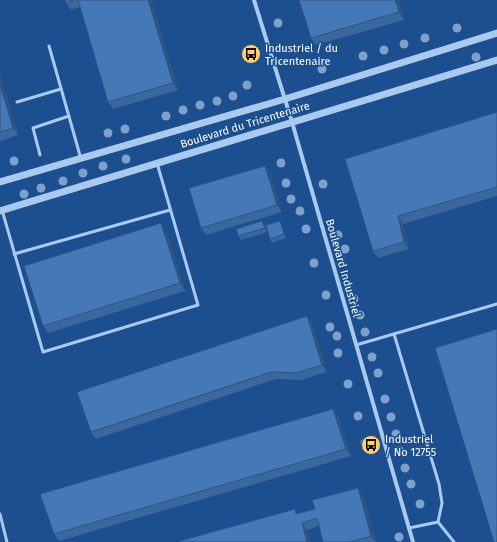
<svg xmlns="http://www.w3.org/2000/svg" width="497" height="542" viewBox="0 0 497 542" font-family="'Fira Sans',sans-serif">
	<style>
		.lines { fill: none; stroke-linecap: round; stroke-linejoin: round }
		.service { stroke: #a9c9ee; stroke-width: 3 }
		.minor { stroke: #a9c9ee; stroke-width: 4 }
		.tertiary { stroke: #a9c9ee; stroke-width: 7 }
		.tree { fill: #7ea0ca }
		.wall { fill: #3a679d }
		.shaded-wall { fill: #305480 }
		.building { fill: #4478b7; stroke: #305480 }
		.labels { text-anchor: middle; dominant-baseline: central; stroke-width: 3; stroke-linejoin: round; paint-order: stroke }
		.poi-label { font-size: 11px; fill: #fff; stroke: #1b4f8f; text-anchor: start }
		.street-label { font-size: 11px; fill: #fff; stroke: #1b4f8f }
	</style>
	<rect width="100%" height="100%" fill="#1b4f8f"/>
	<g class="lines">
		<g class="service">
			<polyline points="49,46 81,159"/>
			<polyline points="17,102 61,89"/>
			<polyline points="40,155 33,128 69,116"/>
			<polyline points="2,210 43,352 198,305 157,163"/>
			<polyline points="14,254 170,210"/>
			<polyline points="394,334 439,484 442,503 438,522 409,528"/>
			<polyline points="356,345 497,304"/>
			<polyline points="0,514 7,542"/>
			<polyline points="438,522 454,542"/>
		</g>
		<polyline class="minor" points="254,0 292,122 413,542"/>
		<g class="tertiary">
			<polyline points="0,182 285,99 497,33"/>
			<polyline points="0,211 497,60"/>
		</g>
	</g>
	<g class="tree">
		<circle cx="278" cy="23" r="4.5"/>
		<circle cx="457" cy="28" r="4.5"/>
		<circle cx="425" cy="38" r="4.5"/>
		<circle cx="404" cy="44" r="4.5"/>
		<circle cx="384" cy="50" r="4.5"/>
		<circle cx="363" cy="56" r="4.5"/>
		<circle cx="476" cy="57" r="4.5"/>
		<circle cx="322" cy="69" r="4.5"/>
		<circle cx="247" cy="85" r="4.5"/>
		<circle cx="233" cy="96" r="4.5"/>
		<circle cx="217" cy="101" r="4.5"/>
		<circle cx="200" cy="105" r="4.5"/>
		<circle cx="183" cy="110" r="4.5"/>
		<circle cx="166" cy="116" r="4.5"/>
		<circle cx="125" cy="129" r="4.5"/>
		<circle cx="108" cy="133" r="4.5"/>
		<circle cx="126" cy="159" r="4.5"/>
		<circle cx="14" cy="161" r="4.5"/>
		<circle cx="281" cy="163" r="4.5"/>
		<circle cx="103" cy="166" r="4.5"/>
		<circle cx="83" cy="173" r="4.5"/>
		<circle cx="63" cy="181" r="4.5"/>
		<circle cx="286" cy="183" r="4.5"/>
		<circle cx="323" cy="184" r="4.5"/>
		<circle cx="41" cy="188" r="4.5"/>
		<circle cx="24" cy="194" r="4.5"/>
		<circle cx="291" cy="199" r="4.5"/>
		<circle cx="300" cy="211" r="4.5"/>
		<circle cx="306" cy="229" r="4.5"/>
		<circle cx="338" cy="235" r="4.5"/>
		<circle cx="345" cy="249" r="4.5"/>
		<circle cx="314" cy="263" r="4.5"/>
		<circle cx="326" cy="295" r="4.5"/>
		<circle cx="354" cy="299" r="4.5"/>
		<circle cx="360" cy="315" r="4.5"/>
		<circle cx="330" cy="327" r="4.5"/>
		<circle cx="365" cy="332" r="4.5"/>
		<circle cx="337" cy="336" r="4.5"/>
		<circle cx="338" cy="353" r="4.5"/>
		<circle cx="372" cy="357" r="4.5"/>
		<circle cx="378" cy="373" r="4.5"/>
		<circle cx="348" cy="384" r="4.5"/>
		<circle cx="385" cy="399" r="4.5"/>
		<circle cx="358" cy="416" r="4.5"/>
		<circle cx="391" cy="417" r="4.5"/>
		<circle cx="396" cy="434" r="4.5"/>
		<circle cx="365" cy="443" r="4.5"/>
		<circle cx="400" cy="451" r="4.5"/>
		<circle cx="405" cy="468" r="4.5"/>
		<circle cx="411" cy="484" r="4.5"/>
		<circle cx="420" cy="504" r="4.5"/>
		<circle cx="399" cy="537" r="4.5"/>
	</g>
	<g class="wall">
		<polygon points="65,0 151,0 178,90 113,109 108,102 80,7 71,10 66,3"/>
		<polygon points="299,0 398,0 404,20 316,45 311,38"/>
		<polygon points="0,74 18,135 0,141"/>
		<polygon points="497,112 497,196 403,224 409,249 378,258 373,251 345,159"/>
		<polygon points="265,166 270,173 282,212 206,235 201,228"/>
		<polygon points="280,221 282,225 286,238 272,243 270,239"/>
		<polygon points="265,225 267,232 241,240 238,236"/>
		<polygon points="166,231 185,291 48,333 43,326"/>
		<polygon points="307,316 312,324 327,372 301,380 276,379 96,439 91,432"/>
		<polygon points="333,409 338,416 351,456 59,541 54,534"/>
		<polygon points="363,495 376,542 323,542 319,526 307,530 310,542 298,514"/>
	</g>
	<g class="shaded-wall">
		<polygon points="148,0 151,0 178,90 173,83"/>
		<polygon points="395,0 398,0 404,20 399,12"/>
		<polygon points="0,74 18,135 13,128 0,84"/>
		<polygon points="265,166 270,173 282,212 277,205"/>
		<polygon points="398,216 403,224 409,249 404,242"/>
		<polygon points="262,221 265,225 267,232 265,228"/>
		<polygon points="280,221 282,225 286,238 284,234"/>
		<polygon points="161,223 166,231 185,291 180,283"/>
		<polygon points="307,316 312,324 327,372 322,365"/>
		<polygon points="333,409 338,416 351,456 346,449"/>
		<polygon points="358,488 363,495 376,542 375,542 371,536"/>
		<polygon points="302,523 307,530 310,542 307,542"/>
	</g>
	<g class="building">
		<polygon points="65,0 75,0 66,3"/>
		<polygon points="78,0 148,0 173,83 108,102"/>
		<polygon points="299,0 395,0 399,12 311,38"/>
		<polygon points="0,84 13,128 0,132"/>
		<polygon points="497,112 497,187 398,216 404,242 373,251 345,159"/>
		<polygon points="265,166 277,205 201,228 189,188"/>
		<polygon points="262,221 265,228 238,236 236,229"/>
		<polygon points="280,221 284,234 270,239 266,225"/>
		<polygon points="161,223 180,283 43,326 24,266"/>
		<polygon points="307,316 322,365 296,373 271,372 91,432 77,392"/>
		<polygon points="497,329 497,542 494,542 435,348"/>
		<polygon points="333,409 346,449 54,534 40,494"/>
		<polygon points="358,488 371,536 350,542 323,542 317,518 302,523 307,542 180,542 180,541 295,509 296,514 315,509 312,500"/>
	</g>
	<defs>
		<symbol id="bus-disc" viewBox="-11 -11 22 22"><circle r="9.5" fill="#ffd166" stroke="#1b4f8f"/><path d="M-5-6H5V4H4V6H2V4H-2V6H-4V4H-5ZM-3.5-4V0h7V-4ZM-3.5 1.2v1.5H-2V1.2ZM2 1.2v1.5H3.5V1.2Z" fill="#111"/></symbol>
	</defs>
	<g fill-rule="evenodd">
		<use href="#bus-disc" x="240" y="43" width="22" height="22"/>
		<use href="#bus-disc" x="360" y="434" width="22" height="22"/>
	</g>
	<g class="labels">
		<g class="poi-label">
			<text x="265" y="48">Industriel / du<tspan x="265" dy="13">Tricentenaire</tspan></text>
			<text x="385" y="439">Industriel<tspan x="385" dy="13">/ No 12755</tspan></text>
		</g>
		<g class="street-label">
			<text transform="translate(245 125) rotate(-17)">Boulevard du Tricentenaire</text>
			<text transform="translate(343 268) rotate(74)">Boulevard Industriel</text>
		</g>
	</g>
</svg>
